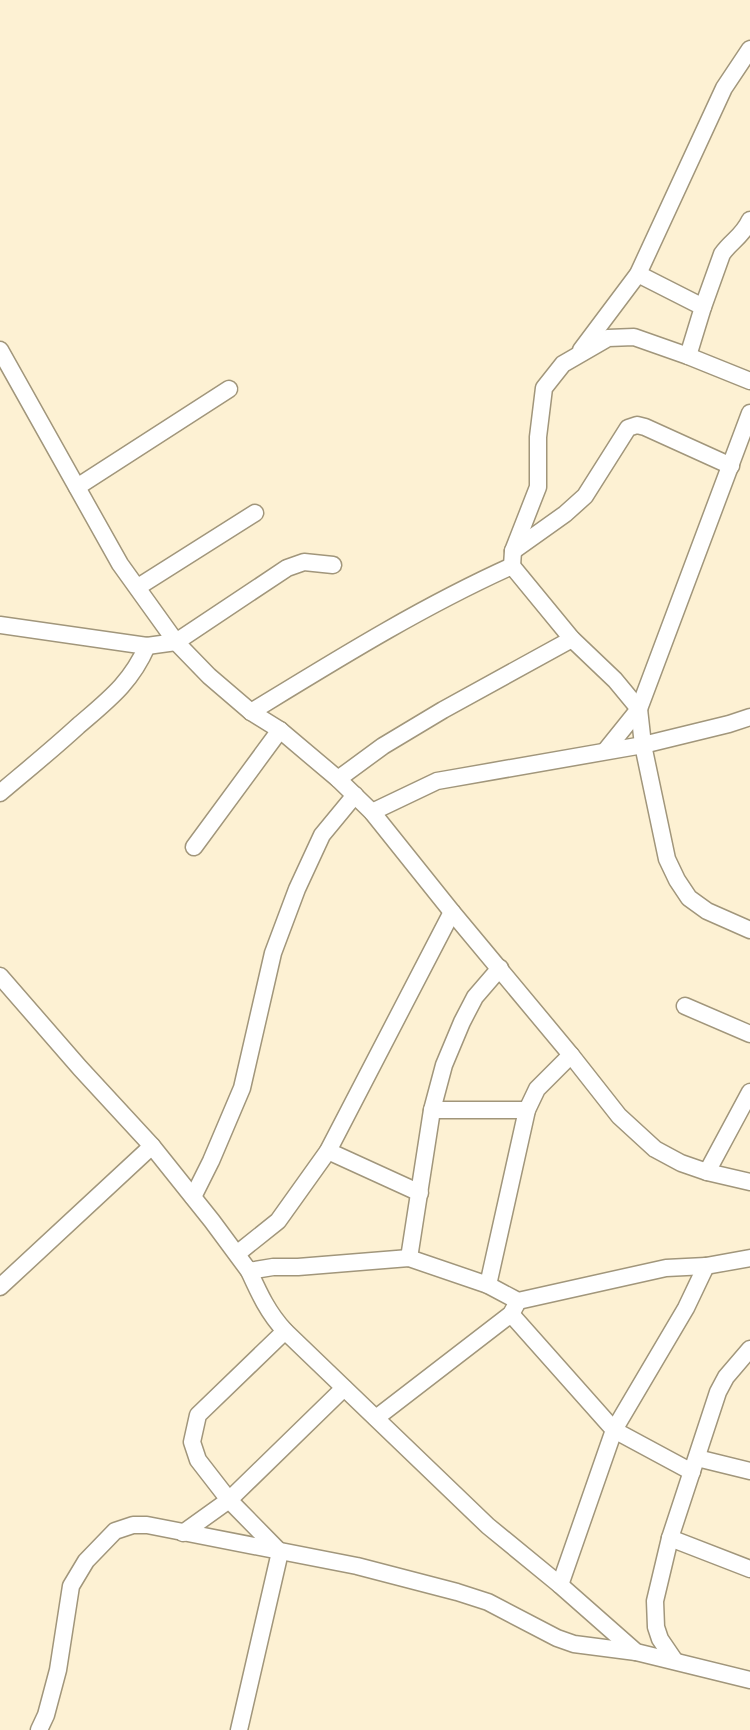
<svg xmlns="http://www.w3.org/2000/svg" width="750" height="1730" viewBox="0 0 750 1730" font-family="'IBM Plex Serif',serif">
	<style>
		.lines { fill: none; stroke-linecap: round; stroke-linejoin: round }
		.minor-casing { stroke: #a1967b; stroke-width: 19 }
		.minor { stroke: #fff; stroke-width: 16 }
	</style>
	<rect width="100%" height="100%" fill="#fdf1d3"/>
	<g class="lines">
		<defs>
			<g id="minor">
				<polyline points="638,274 703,307 688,356"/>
				<path d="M 703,307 L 722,254 C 732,240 742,237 750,220"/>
				<polyline points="0,350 120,564 176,642 209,676 251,712 280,730 338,779 372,812 452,912 571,1055 619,1116 655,1149 681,1163 707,1172 750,1182"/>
				<polyline points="581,350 638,274 724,88 750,49"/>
				<polyline points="77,487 229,389"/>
				<polyline points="513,551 565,514 585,496 628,428 637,425 645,427 731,466"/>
				<polyline points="512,566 513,551 538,487 538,437 544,388 563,364 608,338 634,337 688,356 750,381"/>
				<polyline points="138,587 255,513"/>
				<polyline points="0,625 147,646 176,642 287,568 304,562 333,565"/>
				<path d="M 251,712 C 336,660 421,607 512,566 L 572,639 L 615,680 L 639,709 L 643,745 L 667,859 L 677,880 L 689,898 L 707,911 L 750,930"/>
				<polyline points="606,750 639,709 750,413"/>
				<polyline points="338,779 383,746 443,710 572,639"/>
				<path d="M 0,793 C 26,771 53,749 78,726 C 108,700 131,683 147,646"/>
				<polyline points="372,812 437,781 643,745 729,724 750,717"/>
				<polyline points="194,847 280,730"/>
				<polyline points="0,976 80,1068 152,1146 212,1221 249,1271 273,1267 298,1267 409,1258 488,1285 518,1301 666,1268 706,1266 750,1258"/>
				<polyline points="685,1006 750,1034"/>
				<polyline points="432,1110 527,1110"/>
				<polyline points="328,1151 420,1193"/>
				<polyline points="707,1172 750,1092"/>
				<polyline points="193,1197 211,1161 242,1088 273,953 297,889 322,835 355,795"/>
				<polyline points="238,1253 278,1221 328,1151 452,912"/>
				<polyline points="409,1258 432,1110 444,1065 462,1022 475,997 500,968"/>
				<path d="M 249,1271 C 259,1293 268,1313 285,1331 L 488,1526 L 560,1585 L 636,1652 L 750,1680"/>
				<polyline points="488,1285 527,1110 537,1089 571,1055"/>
				<polyline points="0,1287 152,1146"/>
				<polyline points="511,1314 614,1430 692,1472"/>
				<polyline points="376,1418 511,1314 516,1305"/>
				<polyline points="697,1458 750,1471"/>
				<polyline points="183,1533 229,1500 344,1388"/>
				<polyline points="670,1538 750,1569"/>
				<polyline points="560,1585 614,1430 686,1308 706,1266"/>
				<polyline points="675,1661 660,1639 656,1627 655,1601 670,1538 718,1392 726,1377 750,1349"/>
				<polyline points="39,1730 46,1715 58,1670 71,1586 86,1561 115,1531 133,1525 147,1525 357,1566 457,1592 488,1602 557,1638 574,1644 636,1652"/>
				<polyline points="239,1730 280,1552 229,1500 198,1460 192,1442 198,1415 285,1331"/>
			</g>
		</defs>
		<use href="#minor" class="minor-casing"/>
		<use href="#minor" class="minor"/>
	</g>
</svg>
